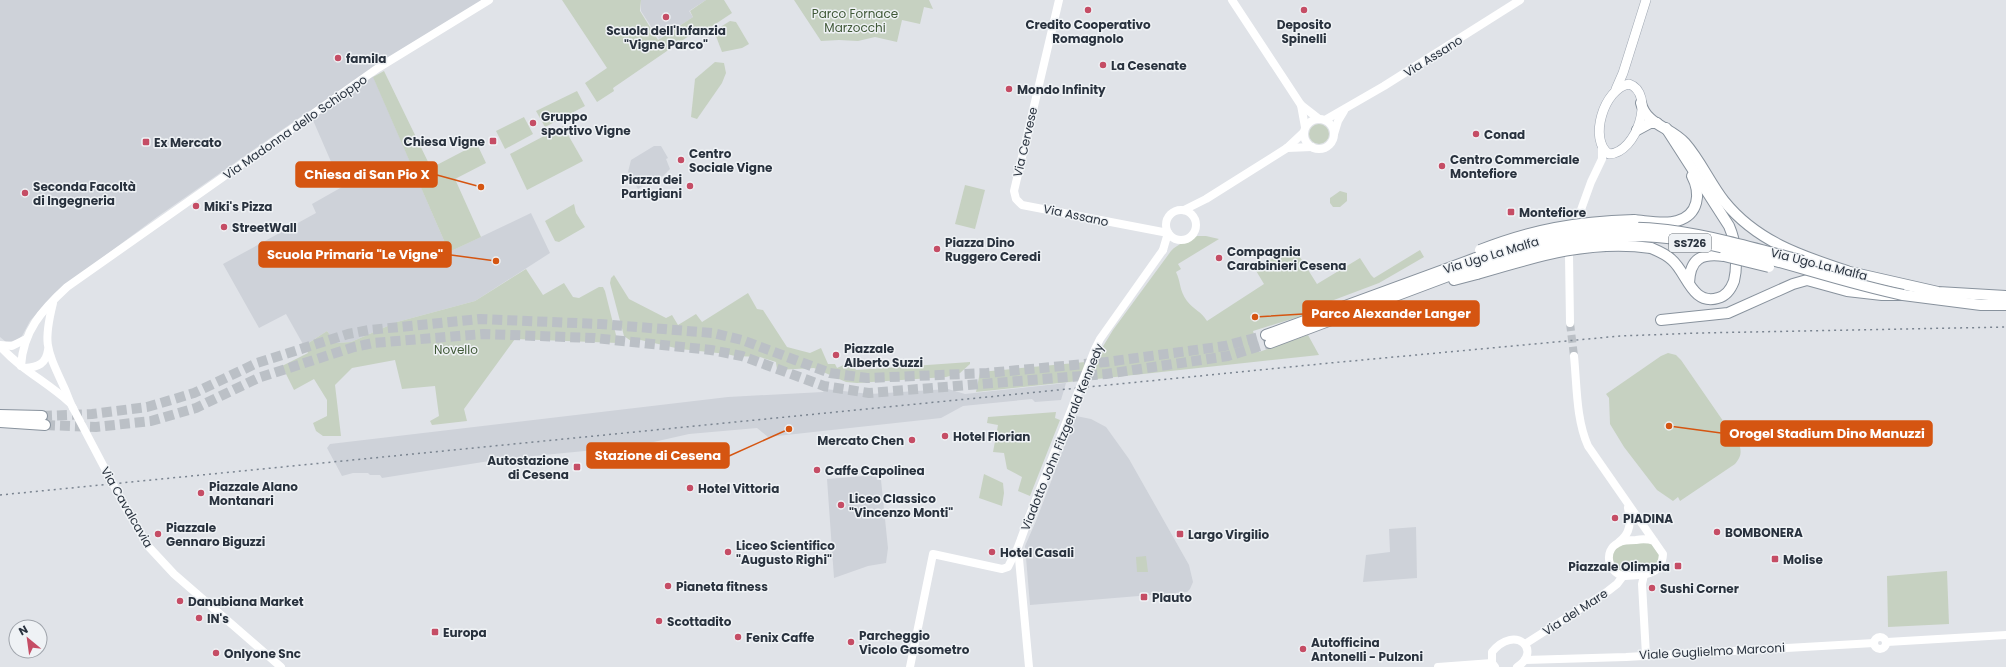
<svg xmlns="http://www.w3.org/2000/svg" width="2006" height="667" viewBox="0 0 2006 667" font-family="Poppins,sans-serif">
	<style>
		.built { fill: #ced2d9 }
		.green { fill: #c6d1c1 }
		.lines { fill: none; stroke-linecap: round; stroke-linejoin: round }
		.secondary-tunnel { stroke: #bbc0c6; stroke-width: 8; stroke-dasharray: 8 4; stroke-linecap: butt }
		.highway-tunnel { stroke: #bbc0c6; stroke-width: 10; stroke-dasharray: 10 5; stroke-linecap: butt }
		.primary-casing { stroke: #a0a8b3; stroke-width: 10 }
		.highway-casing { stroke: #88929d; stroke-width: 12 }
		.secondary { stroke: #fff; stroke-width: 8 }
		.primary { stroke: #fff; stroke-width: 9 }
		.highway { stroke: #fff; stroke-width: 10 }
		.rail { stroke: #7a8490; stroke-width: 1.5; stroke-dasharray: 2 4; stroke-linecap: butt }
		.highway-bridge-casing { stroke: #88929d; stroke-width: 12; stroke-linecap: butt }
		.secondary-bridge { stroke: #fff; stroke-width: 8 }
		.highway-bridge { stroke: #fff; stroke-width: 10 }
		.poi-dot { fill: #c54d65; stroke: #eff2f5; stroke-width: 1.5 }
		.labels { text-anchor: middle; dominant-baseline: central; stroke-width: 3; stroke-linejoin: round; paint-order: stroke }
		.shield { fill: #eff2f5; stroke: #646c75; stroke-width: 1 }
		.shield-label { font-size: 11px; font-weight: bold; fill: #29323e }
		.park-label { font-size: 12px; fill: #405938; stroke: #eff2f5 }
		.poi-label { font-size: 12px; font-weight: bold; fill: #29323e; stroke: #eff2f5; text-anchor: start }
		.street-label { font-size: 12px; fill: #29323e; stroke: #eff2f5 }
		.leader { fill: none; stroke: #d55511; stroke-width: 1.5 }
		.callout-dot { fill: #d55511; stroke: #eff2f5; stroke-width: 1.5 }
		.callout { fill: #d55511; stroke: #d55511; stroke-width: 1.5 }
		.callout-label { font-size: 13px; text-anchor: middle; font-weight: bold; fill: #fff }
	</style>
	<rect width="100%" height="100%" fill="#e0e3e8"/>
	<g class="built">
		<polygon points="0,0 483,0 370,69 449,252 531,213 550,253 475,301 397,322 351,342 336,343 327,331 304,346 286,314 259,328 223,264 316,213 312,204 342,187 309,111 157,217 55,293 30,321 22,336 18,340 6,342 0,337"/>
		<polygon points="641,0 706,0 689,11 693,17 659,39 641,11"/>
		<polygon points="654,146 661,146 668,158 666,159 670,169 663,176 651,180 638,189 628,172 631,160"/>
		<polygon points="1066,383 1061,400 1035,402 1032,399 963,406 941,418 768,437 757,428 689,434 636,446 502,459 382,478 380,475 370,475 368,473 353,473 342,476 327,448 330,444 728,397 823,392 825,389 870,394 948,389 965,394"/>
		<polygon points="1076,416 1091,419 1106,427 1129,459 1189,565 1193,582 1190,589 1187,592 1030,605 1025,546 1036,521"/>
		<polygon points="876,475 877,480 881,480 888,548 886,563 868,566 834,578 827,479"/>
		<polygon points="1416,527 1417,578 1363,582 1366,555 1390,552 1389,529"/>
	</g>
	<g class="green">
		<polygon points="562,0 641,0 640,11 658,40 693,17 690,11 706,0 724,0 732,13 702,33 699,29 613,88 614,91 597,102 585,83 607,68"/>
		<polygon points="794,0 929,0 933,9 924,7 920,24 902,20 897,42 875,37 858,41 839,40 821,41"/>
		<polygon points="730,21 736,22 749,44 742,48 722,52 714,31"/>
		<polygon points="715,62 724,63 726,73 722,83 697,119 691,117 695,79"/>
		<polygon points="384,71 431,168 477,144 486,163 455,179 481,237 449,252 373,77"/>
		<polygon points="577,91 585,106 545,127 536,111"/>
		<polygon points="524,117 533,134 505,149 496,131"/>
		<circle cx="1319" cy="134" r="10"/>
		<polygon points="563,126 583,161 527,190 510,154"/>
		<polygon points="965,185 985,190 975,229 955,224"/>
		<polygon points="1340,191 1347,193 1347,201 1340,207 1333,207 1330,203 1330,198"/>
		<polygon points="574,204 576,213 585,227 559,242 555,241 545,221"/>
		<path d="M 1197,236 L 1206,236 L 1219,239 L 1178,264 L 1181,269 L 1176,272 C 1181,282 1179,290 1187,301 C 1193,309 1202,312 1207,321 L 1264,284 L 1255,269 L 1293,246 L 1317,284 L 1360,258 L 1371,275 L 1374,278 L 1420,250 L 1424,257 L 1379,283 L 1310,309 L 1311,313 L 1253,331 L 1259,352 L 1308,335 L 1319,355 L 976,392 L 980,372 L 1096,361 L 1099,353 L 1113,330 L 1171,251 C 1178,243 1188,242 1197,236 Z"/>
		<polygon points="526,269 543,295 564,283 573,297 579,298 599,287 603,287 605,291 618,343 515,339 464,409 467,421 432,425 430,421 439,416 435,386 402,389 395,360 352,368 335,385 341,436 323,436 316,431 313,423 327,416 327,400 314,379 294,390 282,366 308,353 304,346 327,331 336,343 351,342 397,322 475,301"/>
		<polygon points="614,275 629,299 666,318 672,315 678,325 696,314 702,322 748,293 757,309 763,310 787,347 810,353 821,348 828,364 835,364 837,368 852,361 856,370 970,362 970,364 960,373 946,377 857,383 846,382 814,368 777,370 776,362 760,357 735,356 727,354 680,349 632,338 631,341 624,336 610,283 611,278"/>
		<path d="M 1668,353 L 1676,355 L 1681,360 L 1739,444 C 1742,452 1741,457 1735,464 L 1680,501 L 1678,497 L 1673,501 L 1657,490 L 1624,447 L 1610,424 L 1609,398 L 1606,394 L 1661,356 Z"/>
		<polygon points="1056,412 1055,418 1060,420 1030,496 1018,491 1022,477 1007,469 1004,453 993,452 998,425 987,423 988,417"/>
		<polygon points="984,474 1003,483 1004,493 1002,506 979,498"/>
		<polygon points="1650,542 1660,556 1653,570 1623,573 1619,572 1611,561 1613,550 1621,544"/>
		<polygon points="1146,556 1148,572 1137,572 1136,557"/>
		<polygon points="1947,571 1949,624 1888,627 1887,576"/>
	</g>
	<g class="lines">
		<polyline class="secondary-tunnel" points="1570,323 1574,356"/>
		<g class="highway-tunnel">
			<polyline points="42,416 92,414 147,407 171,400 194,393 257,363 348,334 369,330 480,319 600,324 713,333 742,340 830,373 867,378 987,373 1106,362 1225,346 1266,335"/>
			<polyline points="45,425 96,427 151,421 196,408 258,378 354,347 373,343 483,334 594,338 711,350 742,356 824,386 869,393 1106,374 1228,356 1270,343"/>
		</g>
		<defs>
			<g id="primary">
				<path d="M 1629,84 C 1656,93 1637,153 1609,154 C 1588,140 1604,88 1629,84 Z"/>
				<polyline points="1616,89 1623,73 1646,0"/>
			</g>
			<g id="highway">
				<path d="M 1641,103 C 1646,125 1671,127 1685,143 C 1700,160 1710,183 1724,201 C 1756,241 1801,256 1847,271"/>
				<polyline points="1637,130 1650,123 1657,123"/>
				<path d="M 1634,220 C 1647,221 1665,225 1677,221 C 1699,215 1701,193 1692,176"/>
				<path d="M 1651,248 C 1658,251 1666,254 1672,260 C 1687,273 1692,306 1718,298 C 1726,296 1731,289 1734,281 C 1738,264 1736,242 1729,226 L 1666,128"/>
				<polyline points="1841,270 1938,292 2006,296"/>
				<polyline points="1454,280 1477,274"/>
				<path d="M 1689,283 C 1690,258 1702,253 1724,256"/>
				<polyline points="1661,320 1728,313 1793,284 1807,280 1847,291 1882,295 1903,295 1981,305 2006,305"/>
				<polyline points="1266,335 1476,258"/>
				<polyline points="1270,343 1475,266"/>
				<polyline points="0,415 42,416"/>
				<polyline points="0,422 45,425"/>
			</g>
		</defs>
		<use href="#primary" class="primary-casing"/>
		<use href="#highway" class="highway-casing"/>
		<g class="secondary">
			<polyline points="1059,0 1014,191 1016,199 1022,205 1168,233 1163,250"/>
			<polyline points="1232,0 1301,105 1319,119"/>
			<polyline points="1301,105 1305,127"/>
			<circle cx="1319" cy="134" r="15"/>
			<polyline points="1325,120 1384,86 1520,0"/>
			<polyline points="1334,134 1338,121 1344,111"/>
			<polyline points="1287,148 1312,147"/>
			<circle cx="1181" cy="225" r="15"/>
			<polyline points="1184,210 1206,199 1287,148 1304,132"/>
			<polyline points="1578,218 1591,182 1602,159 1602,146"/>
			<polyline points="1569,255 1570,323"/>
			<path d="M 53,303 C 43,343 46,348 63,385 C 67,393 69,401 73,408"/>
			<polyline points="0,345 12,346 26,339"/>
			<path d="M 0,346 C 20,369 47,382 69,402"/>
			<path d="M 1574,356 C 1577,386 1576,419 1588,446 L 1663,554 C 1662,577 1640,575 1623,576 C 1608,572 1603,551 1618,543 C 1623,540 1630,540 1636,540 C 1642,539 1648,539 1654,541"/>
			<path d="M 21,366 C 23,331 42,310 67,287 L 378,68 L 489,0"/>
			<path d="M 25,368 C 38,367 46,364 48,350"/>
			<polyline points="143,537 148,546 174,574 281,667"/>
			<path d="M 1619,542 C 1631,533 1631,522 1628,508"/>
			<polyline points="1018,548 1029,667"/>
			<polyline points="1644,575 1642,584 1646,655"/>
			<circle cx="1880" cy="643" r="6"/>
			<polyline points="1887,642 2006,635"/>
			<polyline points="1525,644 1608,591 1617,584 1623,576"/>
			<polyline points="1525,660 1626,657 1874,643"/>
			<polyline points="910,667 933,554 1002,569 1008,567 1018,547 1029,517"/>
			<polyline points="1438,667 1492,663"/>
			<path d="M 1495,667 L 1492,663 L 1492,652 C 1515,624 1543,650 1517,667"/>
		</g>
		<use href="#primary" class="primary"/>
		<use href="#highway" class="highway"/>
		<polyline class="rail" points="0,495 1330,363 1620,336 1700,333 2006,327"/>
		<defs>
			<g id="highway-bridge">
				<path d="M 1480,250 C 1534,229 1575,222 1634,220"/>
				<polyline points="1724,256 1769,267"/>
				<path d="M 1476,258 C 1536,238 1603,221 1667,230 C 1713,236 1758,249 1803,261"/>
				<path d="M 1475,266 C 1535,248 1594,232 1657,237 C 1740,244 1821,278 1903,295"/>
				<path d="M 1477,274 C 1534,257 1591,239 1651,248"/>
			</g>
		</defs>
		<use href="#highway-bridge" class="highway-bridge-casing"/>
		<g class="secondary-bridge">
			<polyline points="73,408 124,505 143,537"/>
			<polyline points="1029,517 1095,349 1100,339 1163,250"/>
		</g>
		<use href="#highway-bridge" class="highway-bridge"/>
	</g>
	<g class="poi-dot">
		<circle cx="1088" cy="10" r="4"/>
		<circle cx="1304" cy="10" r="4"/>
		<circle cx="666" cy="17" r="4"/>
		<circle cx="338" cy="58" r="4"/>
		<circle cx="1103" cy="65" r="4"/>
		<circle cx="1009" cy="89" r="4"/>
		<circle cx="533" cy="123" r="4"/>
		<circle cx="1476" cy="134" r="4"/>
		<rect x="489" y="137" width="8" height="8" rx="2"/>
		<rect x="142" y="138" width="8" height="8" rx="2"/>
		<circle cx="681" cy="160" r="4"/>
		<circle cx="1442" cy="166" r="4"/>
		<circle cx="690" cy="186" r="4"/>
		<circle cx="25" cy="193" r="4"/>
		<circle cx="196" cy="206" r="4"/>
		<rect x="1507" y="208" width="8" height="8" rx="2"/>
		<circle cx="224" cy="227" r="4"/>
		<circle cx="937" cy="249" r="4"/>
		<circle cx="1219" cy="258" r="4"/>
		<circle cx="836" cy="355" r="4"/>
		<circle cx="945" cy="436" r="4"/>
		<circle cx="912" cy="440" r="4"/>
		<rect x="573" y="463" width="8" height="8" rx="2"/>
		<circle cx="817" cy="470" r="4"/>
		<circle cx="690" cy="488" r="4"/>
		<circle cx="201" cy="493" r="4"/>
		<circle cx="841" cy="505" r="4"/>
		<circle cx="1615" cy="518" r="4"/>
		<circle cx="1717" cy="532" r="4"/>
		<circle cx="158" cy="534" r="4"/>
		<rect x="1176" y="530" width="8" height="8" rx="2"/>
		<circle cx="728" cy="552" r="4"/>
		<circle cx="992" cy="552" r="4"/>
		<rect x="1771" y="555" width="8" height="8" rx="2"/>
		<rect x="1674" y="562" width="8" height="8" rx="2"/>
		<circle cx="668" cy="586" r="4"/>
		<circle cx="1652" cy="588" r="4"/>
		<rect x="1140" y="593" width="8" height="8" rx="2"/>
		<circle cx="180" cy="601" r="4"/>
		<circle cx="199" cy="618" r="4"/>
		<circle cx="659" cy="621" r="4"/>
		<rect x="431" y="628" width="8" height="8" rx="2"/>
		<circle cx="738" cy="637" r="4"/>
		<circle cx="851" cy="642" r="4"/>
		<circle cx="1303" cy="649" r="4"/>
		<circle cx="216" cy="653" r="4"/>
	</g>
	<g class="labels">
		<rect class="shield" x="1669" y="234" width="42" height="18" rx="3"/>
		<g class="shield-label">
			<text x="1690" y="243">SS726</text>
		</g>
		<g class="park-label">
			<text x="855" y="13">Parco Fornace<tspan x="855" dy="14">Marzocchi</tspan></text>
			<text x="456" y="349">Novello</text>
		</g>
		<g class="poi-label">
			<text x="1088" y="24" text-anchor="middle">Credito Cooperativo<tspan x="1088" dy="14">Romagnolo</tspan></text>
			<text x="1304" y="24" text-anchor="middle">Deposito<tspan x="1304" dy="14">Spinelli</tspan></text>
			<text x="666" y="30" text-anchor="middle">Scuola dell'Infanzia<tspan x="666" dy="14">"Vigne Parco"</tspan></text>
			<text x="346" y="58">famila</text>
			<text x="1111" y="65">La Cesenate</text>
			<text x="1017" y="89">Mondo Infinity</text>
			<text x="541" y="116">Gruppo<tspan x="541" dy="14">sportivo Vigne</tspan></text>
			<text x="1484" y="134">Conad</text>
			<text x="485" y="141" text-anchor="end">Chiesa Vigne</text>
			<text x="154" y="142">Ex Mercato</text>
			<text x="689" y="153">Centro<tspan x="689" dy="14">Sociale Vigne</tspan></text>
			<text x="1450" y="159">Centro Commerciale<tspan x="1450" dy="14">Montefiore</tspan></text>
			<text x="682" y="179" text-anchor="end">Piazza dei<tspan x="682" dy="14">Partigiani</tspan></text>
			<text x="33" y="186">Seconda Facoltà<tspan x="33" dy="14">di Ingegneria</tspan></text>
			<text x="204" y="206">Miki's Pizza</text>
			<text x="1519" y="212">Montefiore</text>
			<text x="232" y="227">StreetWall</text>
			<text x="945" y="242">Piazza Dino<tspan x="945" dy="14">Ruggero Ceredi</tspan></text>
			<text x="1227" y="251">Compagnia<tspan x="1227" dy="14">Carabinieri Cesena</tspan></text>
			<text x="844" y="348">Piazzale<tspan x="844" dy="14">Alberto Suzzi</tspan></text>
			<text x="953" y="436">Hotel Florian</text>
			<text x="904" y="440" text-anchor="end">Mercato Chen</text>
			<text x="569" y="460" text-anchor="end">Autostazione<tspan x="569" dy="14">di Cesena</tspan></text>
			<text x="825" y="470">Caffe Capolinea</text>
			<text x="209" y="486">Piazzale Alano<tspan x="209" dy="14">Montanari</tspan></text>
			<text x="698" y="488">Hotel Vittoria</text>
			<text x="849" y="498">Liceo Classico<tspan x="849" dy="14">"Vincenzo Monti"</tspan></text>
			<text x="1623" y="518">PIADINA</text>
			<text x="166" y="527">Piazzale<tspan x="166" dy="14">Gennaro Biguzzi</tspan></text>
			<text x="1725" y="532">BOMBONERA</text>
			<text x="1188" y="534">Largo Virgilio</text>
			<text x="736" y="545">Liceo Scientifico<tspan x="736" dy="14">"Augusto Righi"</tspan></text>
			<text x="1000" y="552">Hotel Casali</text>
			<text x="1783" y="559">Molise</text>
			<text x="1670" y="566" text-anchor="end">Piazzale Olimpia</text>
			<text x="676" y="586">Pianeta fitness</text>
			<text x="1660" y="588">Sushi Corner</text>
			<text x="1152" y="597">Plauto</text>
			<text x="188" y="601">Danubiana Market</text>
			<text x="207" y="618">IN's</text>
			<text x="667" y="621">Scottadito</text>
			<text x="443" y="632">Europa</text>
			<text x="859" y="635">Parcheggio<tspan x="859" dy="14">Vicolo Gasometro</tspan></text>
			<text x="746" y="637">Fenix Caffe</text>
			<text x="1311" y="642">Autofficina<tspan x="1311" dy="14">Antonelli - Pulzoni</tspan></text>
			<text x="224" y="653">Onlyone Snc</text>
		</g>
		<g class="street-label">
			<text transform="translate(1433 56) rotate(-32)">Via Assano</text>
			<text transform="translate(295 127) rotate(-35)">Via Madonna dello Schioppo</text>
			<text transform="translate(1025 142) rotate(-77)">Via Cervese</text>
			<text transform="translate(1076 215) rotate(12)">Via Assano</text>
			<text transform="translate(1491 255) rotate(-17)">Via Ugo La Malfa</text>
			<text transform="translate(1819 264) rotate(14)">Via Ugo La Malfa</text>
			<text transform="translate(1062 437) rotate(-68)">Viadotto John Fitzgerald Kennedy</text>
			<text transform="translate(127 507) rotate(60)">Via Cavalcavia</text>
			<text transform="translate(1575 612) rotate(-33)">Via del Mare</text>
			<text transform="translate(1712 651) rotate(-3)">Viale Guglielmo Marconi</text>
		</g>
	</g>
	<path class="leader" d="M481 187L437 175M496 261L451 255M1255 317L1303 314M1669 426L1721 433M789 429L729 456"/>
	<g class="callout-dot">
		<circle cx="481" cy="187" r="4"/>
		<circle cx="496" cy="261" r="4"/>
		<circle cx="1255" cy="317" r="4"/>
		<circle cx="1669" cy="426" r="4"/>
		<circle cx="789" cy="429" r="4"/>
	</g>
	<g class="callout">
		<rect x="296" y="162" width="141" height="25" rx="4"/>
		<rect x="259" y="242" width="192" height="25" rx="4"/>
		<rect x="1303" y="301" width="176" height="25" rx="4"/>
		<rect x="1721" y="421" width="211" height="25" rx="4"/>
		<rect x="587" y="443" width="142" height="25" rx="4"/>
	</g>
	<g class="callout-label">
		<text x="367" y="179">Chiesa di San Pio X</text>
		<text x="355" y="259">Scuola Primaria "Le Vigne"</text>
		<text x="1391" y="318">Parco Alexander Langer</text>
		<text x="1827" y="438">Orogel Stadium Dino Manuzzi</text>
		<text x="658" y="460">Stazione di Cesena</text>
	</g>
	<g transform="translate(28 639) rotate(331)"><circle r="19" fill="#eff2f5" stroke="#a0a5ac"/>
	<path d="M0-3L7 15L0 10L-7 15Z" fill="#c54d65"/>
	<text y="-6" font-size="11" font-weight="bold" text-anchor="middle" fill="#29323e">N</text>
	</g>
</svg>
